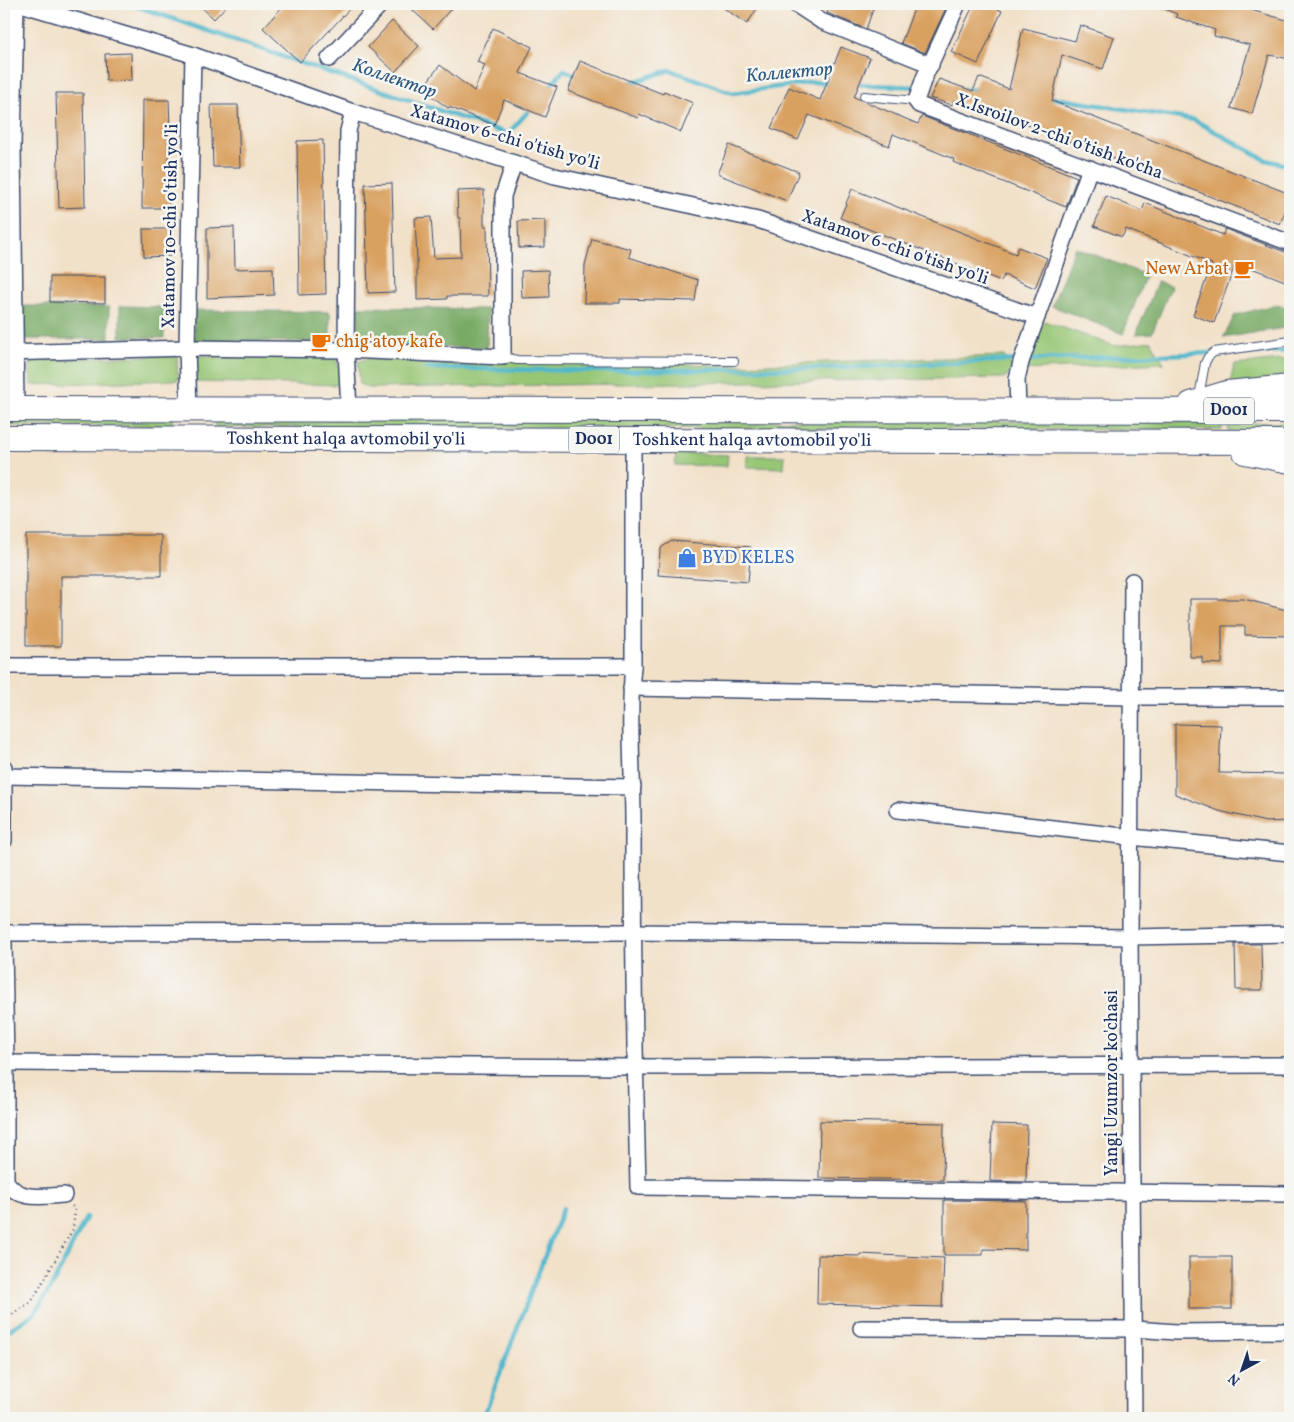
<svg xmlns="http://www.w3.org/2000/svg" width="1294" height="1422" viewBox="0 0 1294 1422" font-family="Vollkorn,serif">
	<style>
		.green { fill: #97c674; stroke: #597a69 }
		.forest { fill: #79ab66; stroke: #4a6d62 }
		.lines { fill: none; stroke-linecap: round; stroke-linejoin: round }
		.stream { stroke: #4fb7cc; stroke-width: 4.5 }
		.building { fill: #d9a161 }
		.service-casing { stroke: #3b4a6e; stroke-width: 10 }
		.minor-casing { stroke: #3b4a6e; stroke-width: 18 }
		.trunk-casing { stroke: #3b4a6e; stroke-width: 26 }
		.path { stroke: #3b4a6e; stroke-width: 2.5; stroke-dasharray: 1 4; stroke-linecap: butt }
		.service { stroke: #fff; stroke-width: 8 }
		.minor { stroke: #fff; stroke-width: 15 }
		.trunk { stroke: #fff; stroke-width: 24 }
		.labels { text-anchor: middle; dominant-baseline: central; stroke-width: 5; stroke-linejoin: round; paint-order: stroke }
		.shield { fill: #f6f6f2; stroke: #5d6b8a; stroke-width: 1 }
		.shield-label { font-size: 16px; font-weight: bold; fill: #1b2f5e }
		.street-label { font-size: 18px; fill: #1b2f5e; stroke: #f6f6f2 }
		.food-label { font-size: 18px; fill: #c56008; stroke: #f6f6f2; text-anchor: end }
		.shop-label { font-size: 18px; fill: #366cbe; stroke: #f6f6f2; text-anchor: start }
		.water-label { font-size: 19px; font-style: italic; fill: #2b587f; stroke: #f6f6f2 }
	</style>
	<rect width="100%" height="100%" fill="#f6f6f2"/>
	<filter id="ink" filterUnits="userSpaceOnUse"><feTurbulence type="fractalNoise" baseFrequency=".02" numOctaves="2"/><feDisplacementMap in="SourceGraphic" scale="10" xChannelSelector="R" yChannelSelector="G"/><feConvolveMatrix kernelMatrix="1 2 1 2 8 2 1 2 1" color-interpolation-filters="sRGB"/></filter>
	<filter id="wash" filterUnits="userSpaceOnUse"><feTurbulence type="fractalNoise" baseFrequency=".0096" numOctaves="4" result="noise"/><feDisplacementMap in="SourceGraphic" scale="20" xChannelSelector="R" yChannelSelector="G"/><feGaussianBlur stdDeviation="1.12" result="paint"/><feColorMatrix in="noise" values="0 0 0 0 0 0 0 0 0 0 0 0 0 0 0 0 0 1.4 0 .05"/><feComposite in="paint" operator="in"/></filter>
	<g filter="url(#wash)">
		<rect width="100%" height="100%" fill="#f2e1c9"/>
		<g class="green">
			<polygon points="1044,321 1115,346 1151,341 1164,363 1027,370"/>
			<polygon points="177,355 178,380 31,385 30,360"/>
			<polygon points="196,356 335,358 340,369 340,385 196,382"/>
			<polygon points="1004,356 1013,368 1009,375 1003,378 368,388 360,384 358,362 368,358 739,365"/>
			<polygon points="1290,359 1290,375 1263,381 1230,384 1234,365"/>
			<polygon points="172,418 173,426 4,426 4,419"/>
			<polygon points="215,419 1222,422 1222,430 215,427"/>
			<rect x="1228" y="423" width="62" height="8"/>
			<polygon points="676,453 728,455 727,466 675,465"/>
			<polygon points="747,456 785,456 784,468 747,467"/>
		</g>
		<g class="forest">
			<polygon points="1075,247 1146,275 1123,334 1052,306"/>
			<polygon points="1158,281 1171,287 1152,333 1136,334"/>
			<polygon points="1275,305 1290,307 1290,327 1223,338 1235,315"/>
			<polygon points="24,306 109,307 109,339 24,339"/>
			<polygon points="120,306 164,307 164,338 120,337"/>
			<polygon points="358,307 488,309 487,348 357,346"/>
			<polygon points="194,310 330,312 330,342 194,341"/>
		</g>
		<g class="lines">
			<g class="stream">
				<polyline points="130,4 508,134 532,107"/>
				<polyline points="627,84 670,70 733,93 814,82 832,83"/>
				<polyline points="855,84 917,87"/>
				<polyline points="548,88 564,70 578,76"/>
				<polyline points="962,89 980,90"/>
				<polyline points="1047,97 1194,120 1266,160 1290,166"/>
				<polyline points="1232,353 1290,351"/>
				<polyline points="1025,360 1212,353"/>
				<polyline points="426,368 600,371 828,368 1017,360"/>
				<polyline points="4,1333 34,1314 53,1284 86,1218"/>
				<polyline points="483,1418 563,1208"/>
			</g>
		</g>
		<g id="blocks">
			<g class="building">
				<polygon points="198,4 228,4 214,19"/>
				<polygon points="285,4 354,4 300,62 263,28"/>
				<polygon points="406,4 455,4 433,29"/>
				<polygon points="718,4 760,4 747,24"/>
				<polygon points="830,4 875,4 866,29 827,13"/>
				<polygon points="916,4 948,4 925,53 901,43"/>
				<polygon points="974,4 986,4 1002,11 978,64 951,52"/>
				<polygon points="1152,4 1229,4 1290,21 1290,59 1269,55 1252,114 1231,108 1250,45 1214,36 1215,30 1176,17 1177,14"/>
				<polygon points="392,21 419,46 395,72 368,47"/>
				<polygon points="1080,25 1114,37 1103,69 1062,55 1052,101 1290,194 1290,199 1280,224 998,113 996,117 954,100 952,105 930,98 939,79 973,91 979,77 1009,89 1023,28 1075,41"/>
				<polygon points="493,28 532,47 520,73 557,87 545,117 504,100 494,125 449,107 448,108 422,89 440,65 474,91 485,65 477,62"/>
				<polygon points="841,47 870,58 854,97 918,124 922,116 1077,177 1066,207 953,162 954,159 893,134 889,146 809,115 798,140 771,128 789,87 820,100"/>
				<polygon points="131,53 132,80 106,81 105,54"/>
				<polygon points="580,61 663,94 664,91 693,103 681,132 639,114 638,118 568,91"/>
				<polygon points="56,93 83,93 85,207 59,208"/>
				<polygon points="143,100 169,100 170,127 168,127 169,208 142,208"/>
				<polygon points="211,105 238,105 240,167 213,167"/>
				<polygon points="323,140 326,294 299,295 297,141"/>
				<polygon points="729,145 799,172 787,201 717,174"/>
				<polygon points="392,183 395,292 368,293 365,184"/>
				<polygon points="852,189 1016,254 1018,247 1047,258 1035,288 1004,275 1001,281 840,218"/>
				<polygon points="484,190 484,226 487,226 488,296 447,296 447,299 417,300 417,258 415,218 431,217 434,258 461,257 460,218 458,218 457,191"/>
				<polygon points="1106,196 1142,211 1145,203 1223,235 1225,229 1290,254 1290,283 1236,262 1214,323 1193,315 1212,264 1126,229 1122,237 1094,226"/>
				<polygon points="545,220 545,247 519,248 518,221"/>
				<polygon points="234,227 235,269 273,268 274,295 207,298 207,228"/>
				<polygon points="143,229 170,229 170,256 144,257"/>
				<polygon points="592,239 631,249 629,257 698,280 695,301 620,299 620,303 584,303 585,265"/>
				<polygon points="548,270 549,297 522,298 521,271"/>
				<polygon points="50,277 105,277 105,303 50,302"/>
				<polygon points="26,535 161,535 161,576 61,576 61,646 26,646"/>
				<polygon points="672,541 751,547 748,582 658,575 660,552 662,547"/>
				<polygon points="1190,599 1244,599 1290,611 1290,636 1245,635 1245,626 1222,626 1222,664 1202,663 1202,657 1190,657"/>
				<polygon points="1175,724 1221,725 1219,773 1290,774 1290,821 1266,822 1219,811 1175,794"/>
				<polygon points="1235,944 1261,944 1262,990 1236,990"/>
				<polygon points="820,1121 944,1123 943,1180 819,1178"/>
				<polygon points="992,1124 1027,1125 1026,1182 990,1181"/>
				<polygon points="944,1200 1026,1201 1026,1250 983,1249 983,1255 944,1255"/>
				<polygon points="860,1254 944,1258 942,1307 817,1304 818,1255 860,1256"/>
				<rect x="1189" y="1257" width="43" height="52"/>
			</g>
		</g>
	</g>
	<g filter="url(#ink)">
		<use href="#blocks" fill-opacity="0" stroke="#3b4a6e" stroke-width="1"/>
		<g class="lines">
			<defs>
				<g id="service">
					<polyline points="864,96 916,101"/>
					<polyline points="503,357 517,360 734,361"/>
					<polyline points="1199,397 1205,363 1208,357 1214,352 1290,341"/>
				</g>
				<g id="minor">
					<polyline points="21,4 193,55 353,112 555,176 758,220 1037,317"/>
					<polyline points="795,4 821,21 931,65"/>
					<polyline points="958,4 924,78 916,101 919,105 1290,243"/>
					<polyline points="329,59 381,4"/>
					<polyline points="4,353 187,348 193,55"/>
					<polyline points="16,409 13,147 16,4"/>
					<polyline points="189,410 187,348 346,350 503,357 503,196 514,163"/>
					<polyline points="349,410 346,350 348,131 353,112"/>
					<polyline points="1018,411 1017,379 1021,362 1090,168"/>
					<path d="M 633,440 L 633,666 C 628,718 633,770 633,822 C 633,944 635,1066 638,1187 L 1290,1194"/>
					<polyline points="1132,581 1130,937 1134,1418"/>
					<polyline points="4,666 633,666"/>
					<polyline points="631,688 1131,697 1290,697"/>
					<polyline points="4,767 4,841"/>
					<polyline points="4,776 633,787"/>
					<polyline points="898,810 1131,837 1290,853"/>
					<polyline points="4,933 633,932 1130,937 1290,934"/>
					<path d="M 4,943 L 6,1063 L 6,1181 C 19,1202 43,1196 64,1195"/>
					<polyline points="6,1063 635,1067 1290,1065"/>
					<polyline points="861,1328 1134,1329 1176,1332 1290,1331"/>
				</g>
				<g id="trunk">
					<polyline points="1191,404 1227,393 1290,387"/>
					<polyline points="4,409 1290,411"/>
					<path id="s1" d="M 4,438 L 1290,442"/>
					<polyline points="1245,452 1290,461"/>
				</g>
			</defs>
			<use href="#service" class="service-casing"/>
			<use href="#minor" class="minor-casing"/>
			<use href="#trunk" class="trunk-casing"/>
			<polyline class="path" points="4,1320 32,1301 73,1229 75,1209 72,1206"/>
			<use href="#service" class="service"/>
			<use href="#minor" class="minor"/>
			<use href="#trunk" class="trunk"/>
		</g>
	</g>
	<defs>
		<symbol id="cafe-bare" viewBox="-9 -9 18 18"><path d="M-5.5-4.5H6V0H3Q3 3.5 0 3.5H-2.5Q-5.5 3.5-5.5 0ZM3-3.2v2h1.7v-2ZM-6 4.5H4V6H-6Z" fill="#e8710a" stroke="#f6f6f2" stroke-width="2.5" paint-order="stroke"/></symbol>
		<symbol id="shop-bare" viewBox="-9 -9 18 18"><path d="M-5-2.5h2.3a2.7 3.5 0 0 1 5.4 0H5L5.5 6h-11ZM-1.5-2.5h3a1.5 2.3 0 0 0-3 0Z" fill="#3f7fe0" stroke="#f6f6f2" stroke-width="2.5" paint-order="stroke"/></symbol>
	</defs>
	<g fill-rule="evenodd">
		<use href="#cafe-bare" x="1230" y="255" width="28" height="28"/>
		<use href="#cafe-bare" x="307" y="328" width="28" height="28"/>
		<use href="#shop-bare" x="673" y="544" width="28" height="28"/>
	</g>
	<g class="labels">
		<g class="shield">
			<rect x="1204" y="397.5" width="50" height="27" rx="4"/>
			<rect x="569" y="426.5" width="50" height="27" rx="4"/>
		</g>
		<g class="shield-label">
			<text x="1229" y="411">D001</text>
			<text x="594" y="440">D001</text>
		</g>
		<g class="street-label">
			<text transform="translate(1059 137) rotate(20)">X.Isroilov 2-chi o'tish ko'cha</text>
			<text transform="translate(505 138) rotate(16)">Xatamov 6-chi o'tish yo'li</text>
			<text transform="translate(171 226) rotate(-89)">Xatamov 10-chi o'tish yo'li</text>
			<text transform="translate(895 248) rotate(19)">Xatamov 6-chi o'tish yo'li</text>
			<text stroke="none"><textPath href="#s1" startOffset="342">Toshkent halqa avtomobil yo'li</textPath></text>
			<text stroke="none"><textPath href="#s1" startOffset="748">Toshkent halqa avtomobil yo'li</textPath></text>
			<text transform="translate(1112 1083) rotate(-90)">Yangi Uzumzor ko'chasi</text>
		</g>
		<g class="food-label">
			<text x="1229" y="269">New Arbat</text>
			<text x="336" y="342" text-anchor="start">chig'atoy kafe</text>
		</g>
		<g class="shop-label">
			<text x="702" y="558">BYD KELES</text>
		</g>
		<g class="water-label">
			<text transform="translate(789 73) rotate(-5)">Коллектор</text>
			<text transform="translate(394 79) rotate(19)">Коллектор</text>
		</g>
	</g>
	<rect width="1294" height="1422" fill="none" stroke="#f6f6f2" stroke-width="20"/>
	<g transform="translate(1242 1370) rotate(220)" stroke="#f6f6f2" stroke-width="4" paint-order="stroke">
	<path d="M0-4L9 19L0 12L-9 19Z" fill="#1b2f5e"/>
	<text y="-8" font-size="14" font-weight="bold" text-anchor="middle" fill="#1b2f5e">N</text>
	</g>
</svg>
